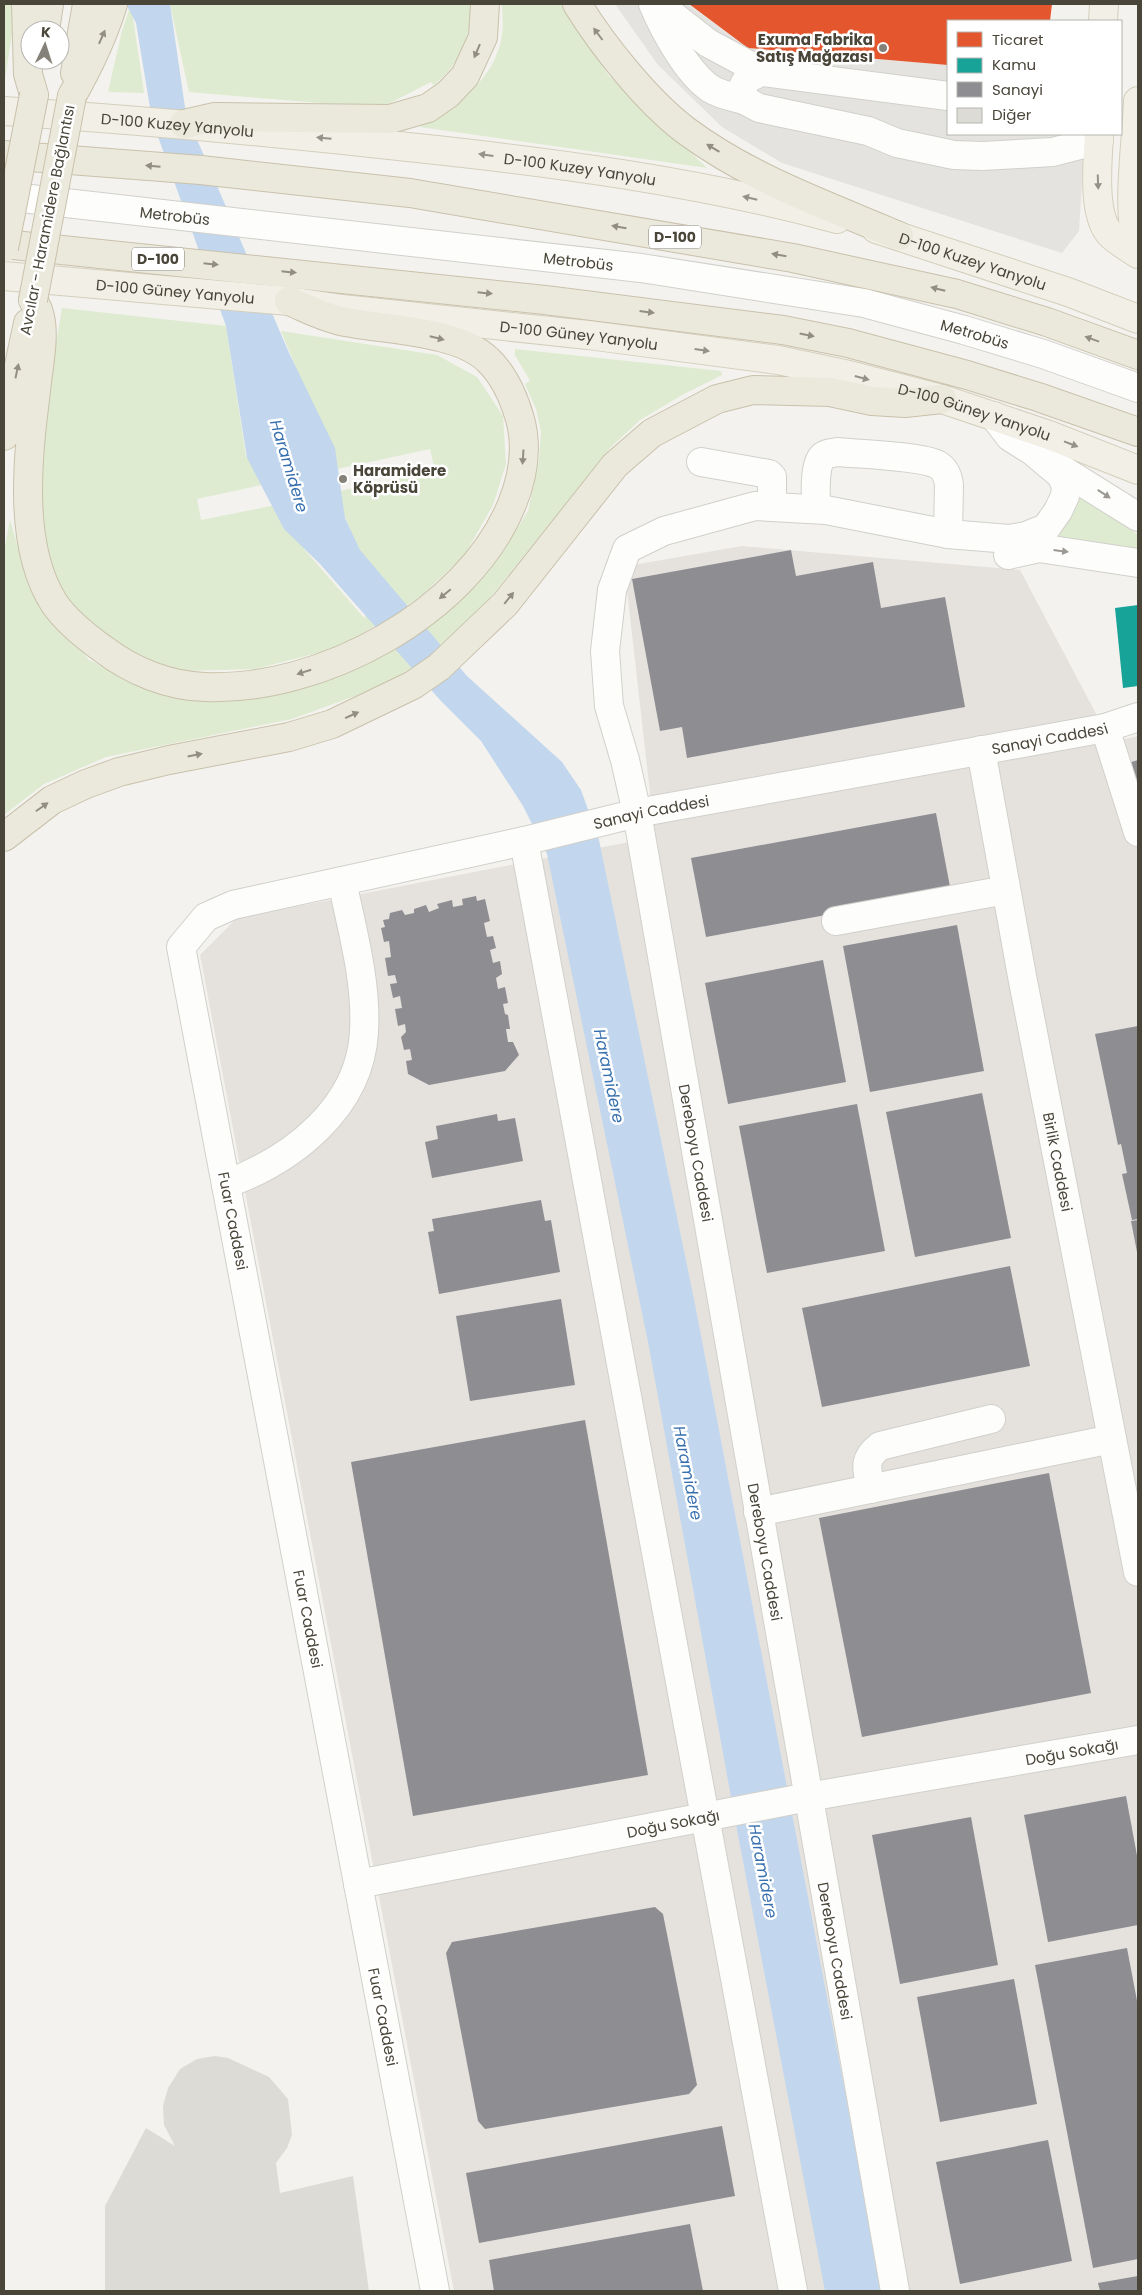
<svg xmlns="http://www.w3.org/2000/svg" width="1142" height="2295" viewBox="0 0 1142 2295" font-family="Poppins,sans-serif">
	<style>
		.industrial { fill: #e5e2de }
		.green { fill: #deebd0 }
		.parking { fill: #e5e3df }
		.water { fill: #c2d7ed }
		.shops { fill: #e4572e }
		.public { fill: #17a398 }
		.industry { fill: #8d8d92 }
		.building { fill: #dddbd6 }
		.lines { fill: none; stroke-linecap: round; stroke-linejoin: round }
		.minor-casing { stroke: #d1d0cb; stroke-width: 30 }
		.major-casing { stroke: #d4cfbc; stroke-width: 30 }
		.highway-casing { stroke: #c9c1ab; stroke-width: 30 }
		.minor { stroke: #fdfdfc; stroke-width: 28 }
		.major { stroke: #f1efe6; stroke-width: 28 }
		.highway { stroke: #ebe9dc; stroke-width: 28 }
		.highway-bridge-casing { stroke: #c9c1ab; stroke-width: 30; stroke-linecap: butt }
		.highway-bridge { stroke: #ebe9dc; stroke-width: 28 }
		.oneway { fill: #928f82 }
		.oneway2 { fill: #959287 }
		.oneway3 { fill: #9a9891 }
		.poi-dot { fill: #848278; stroke: #fff; stroke-width: 2 }
		.labels { text-anchor: middle; dominant-baseline: central; stroke-width: 5; stroke-linejoin: round; paint-order: stroke }
		.shield { fill: #fff; stroke: #807d74; stroke-width: 1 }
		.shield-label { font-size: 14px; font-weight: bold; fill: #494539 }
		.poi-label { font-size: 15px; font-weight: bold; fill: #494539; stroke: #fff; text-anchor: end }
		.street-label { font-size: 15px; fill: #494539; stroke: #fff }
		.water-label { font-size: 16px; font-style: italic; fill: #3870af; stroke: #fff }
	</style>
	<rect width="100%" height="100%" fill="#f3f2ee"/>
	<polygon class="industrial" points="742,546 1020,570 1111,742 1138,736 1138,2291 454,2291 200,955 237,918 655,837 627,590 633,565"/>
	<g class="green">
		<polygon points="4,4 13,4 13,28 5,79"/>
		<polygon points="131,4 144,93 108,92 122,31"/>
		<path d="M 170,4 L 474,4 C 468,40 462,61 434,85 L 431,82 L 388,104 L 367,107 L 189,92 Z"/>
		<path d="M 502,4 L 561,4 L 608,75 L 707,168 L 420,127 C 457,103 494,83 502,35 C 504,25 502,14 502,4 Z"/>
		<polygon points="62,308 226,326 246,456 266,484 197,499 201,520 291,502 304,549 364,618 390,593 359,551 335,492 435,471 430,449 337,469 281,331 437,355 477,377 503,416 506,464 493,505 464,556 423,594 389,618 337,648 255,669 184,671 131,654 90,627 64,593 52,570 42,526 39,484 51,375"/>
		<polygon points="515,349 721,371 722,375 684,394 640,420 611,447 485,604 421,663 377,688 292,719 106,757 44,784 4,815 4,552 10,520 28,581 89,660 145,687 179,698 217,700 260,698 302,686 462,595 504,550 528,511 539,461 541,432 536,409 525,384 530,381 515,355"/>
		<polygon points="1081,495 1138,535 1138,550 1098,542 1045,539 1066,522"/>
	</g>
	<polygon class="parking" points="615,4 688,4 748,48 948,65 948,134 1085,134 1079,231 1062,253 782,163 722,127 658,65"/>
	<polygon class="water" points="126,4 170,4 186,114 290,355 335,448 345,518 360,550 467,676 562,762 581,790 599,840 695,1304 883,2291 825,2291 737,1830 648,1342 547,854 523,806 481,741 440,700 320,564 284,529 247,458 226,326 152,120 136,23"/>
	<polygon class="shops" points="689,4 1052,4 1050,21 948,21 948,65 748,48"/>
	<polygon class="public" points="1138,605 1138,686 1123,688 1115,608"/>
	<g class="industry">
		<polygon points="791,550 796,576 873,562 881,608 945,597 965,707 687,758 682,727 660,731 632,579"/>
		<polygon points="1138,760 1138,791 1128,763"/>
		<polygon points="936,813 951,892 706,937 691,858"/>
		<polygon points="476,896 477,901 485,899 490,921 484,923 487,937 493,936 496,948 490,950 493,963 500,961 502,974 496,978 498,989 505,987 508,1003 503,1004 505,1014 508,1015 510,1029 506,1029 508,1042 513,1042 519,1055 505,1071 429,1085 408,1074 406,1061 412,1060 410,1049 404,1050 401,1037 406,1032 405,1024 398,1026 395,1009 402,1008 400,996 393,998 390,984 397,983 395,975 388,976 385,958 391,957 389,941 384,942 381,928 385,927 383,920 389,919 390,913 402,910 405,915 414,913 414,909 426,905 429,912 439,908 437,904 452,900 453,907 463,905 462,899"/>
		<polygon points="957,925 984,1071 870,1092 843,946"/>
		<polygon points="823,960 846,1082 728,1104 705,983"/>
		<polygon points="1138,1026 1138,1219 1132,1220 1122,1174 1127,1173 1121,1144 1118,1145 1095,1034"/>
		<polygon points="982,1093 1011,1238 915,1257 886,1112"/>
		<polygon points="857,1104 885,1251 767,1273 739,1126"/>
		<polygon points="497,1114 498,1121 515,1118 523,1161 432,1178 425,1142 438,1139 436,1126"/>
		<polygon points="541,1200 545,1221 551,1220 560,1272 439,1294 428,1232 434,1231 432,1219"/>
		<polygon points="1138,1220 1138,1251 1137,1252 1131,1221"/>
		<polygon points="1010,1266 1030,1366 822,1407 802,1308"/>
		<polygon points="561,1299 575,1385 470,1401 456,1316"/>
		<polygon points="585,1420 648,1775 413,1816 351,1462"/>
		<polygon points="1049,1473 1091,1693 862,1737 819,1518"/>
		<polygon points="1126,1796 1138,1861 1138,1925 1048,1942 1024,1815"/>
		<polygon points="971,1817 998,1965 900,1984 872,1835"/>
		<polygon points="655,1907 663,1914 697,2085 689,2094 485,2129 478,2121 446,1953 452,1942"/>
		<polygon points="1127,1948 1138,2006 1138,2259 1093,2268 1035,1965"/>
		<polygon points="1014,1979 1037,2104 940,2122 917,1997"/>
		<polygon points="722,2126 735,2196 479,2243 466,2173"/>
		<polygon points="1048,2140 1072,2261 960,2284 936,2162"/>
		<polygon points="690,2224 703,2291 494,2291 489,2260"/>
		<polygon points="1138,2276 1138,2291 1100,2291 1098,2283"/>
	</g>
	<polygon class="building" points="215,2056 228,2058 269,2077 288,2099 292,2135 287,2148 276,2163 280,2193 353,2176 369,2291 105,2291 105,2206 146,2128 175,2146 164,2125 163,2106 168,2088 180,2069 197,2059"/>
	<g class="lines">
		<defs>
			<g id="minor">
				<path d="M 653,4 C 664,30 687,73 711,89 C 721,95 733,97 744,100"/>
				<polyline points="658,4 708,43 762,72"/>
				<path d="M 948,96 L 762,72 C 746,78 740,83 744,100 L 759,108 L 868,131 L 897,143 L 954,155 L 983,156 L 1053,152 L 1099,140"/>
				<path id="s1" d="M 4,196 L 641,268 L 864,303 L 964,330 L 1043,354 L 1138,388"/>
				<polyline points="994,416 1010,437 1138,517"/>
				<polyline points="701,462 769,474 772,477 772,507"/>
				<path d="M 816,509 C 816,498 813,459 825,455 C 828,453 834,453 837,452 C 858,454 922,456 938,465 C 945,469 948,477 949,485 L 948,534"/>
				<polyline points="1008,555 1039,548 1138,563"/>
				<polyline points="1105,728 1138,832"/>
				<path id="s2" d="M 981,750 L 1022,976 L 1138,1572"/>
				<polyline points="524,841 793,2291"/>
				<polyline points="836,921 1006,890"/>
				<path d="M 226,1184 C 292,1160 360,1108 364,1032 C 367,981 352,930 342,881"/>
				<path d="M 871,1489 C 867,1469 862,1460 880,1446 L 991,1419"/>
				<polyline points="758,1512 1112,1439"/>
				<path id="s3" d="M 358,1884 L 808,1797 L 1138,1740"/>
				<path id="s4" d="M 435,2291 L 181,947 L 206,917 L 233,905 L 524,841 L 637,813 L 1105,728 L 1138,717"/>
				<polyline points="895,2291 637,813 625,760 609,706 605,651 612,590 627,549 664,531 755,506 826,510 948,534 1009,539 1026,536 1046,528 1058,511 1065,496 1066,486 1061,475 1036,454"/>
			</g>
			<g id="major">
				<polyline points="1103,21 1104,4"/>
				<path id="s5" d="M 4,111 C 139,120 273,132 408,147 C 552,162 697,181 837,219"/>
				<path d="M 1099,134 C 1098,160 1091,217 1112,236 C 1120,243 1130,249 1138,254"/>
				<path id="s6" d="M 876,229 L 1068,292 L 1138,319"/>
				<path d="M 1138,254 C 1126,204 1136,152 1138,101"/>
				<path id="s7" d="M 4,276 L 289,301 L 342,309 L 588,335 L 778,360 L 849,375 L 942,399 L 1049,435 L 1138,470"/>
			</g>
			<g id="highway">
				<polyline points="26,4 28,74 34,95"/>
				<path d="M 577,4 C 603,46 646,100 685,130 C 749,178 826,205 899,236"/>
				<polyline points="45,30 49,4"/>
				<polyline points="75,73 87,4"/>
				<path d="M 72,96 C 89,66 103,37 113,4"/>
				<polyline points="184,124 215,117 390,119 428,108 448,94 465,76 483,37 485,4"/>
				<polyline points="4,155 201,170 410,193 793,258 957,294 1047,322 1138,355"/>
				<polyline points="4,244 545,300 783,330 848,343 967,375 1038,397 1138,432"/>
				<path d="M 33,300 C 36,305 39,311 40,317 C 45,337 38,369 36,391 C 28,455 17,545 54,603 C 66,621 85,636 103,649 C 132,671 168,686 205,687 C 320,692 468,613 512,504 C 523,477 528,448 520,419 C 514,398 505,376 488,360 C 458,330 382,330 341,321 C 323,317 306,308 289,301"/>
				<polyline points="4,436 28,323"/>
				<polyline points="4,837 52,800 86,784 119,772 169,760 289,737 332,724 413,685 439,667 505,604 615,465 652,433 717,399 753,390 830,392 872,401 905,403 942,399"/>
			</g>
		</defs>
		<use href="#minor" class="minor-casing"/>
		<use href="#major" class="major-casing"/>
		<use href="#highway" class="highway-casing"/>
		<use href="#minor" class="minor"/>
		<use href="#major" class="major"/>
		<use href="#highway" class="highway"/>
		<defs>
			<g id="highway-bridge">
				<polyline points="4,248 34,95"/>
				<polyline points="33,300 72,96"/>
			</g>
		</defs>
		<use href="#highway-bridge" class="highway-bridge-casing"/>
		<use href="#highway-bridge" class="highway-bridge"/>
	</g>
	<defs><path id="oneway-solid" d="M-6-.8H1V-3.2L6.5 0L1 3.2V.8H-6Z" transform="scale(1.25)"/></defs>
	<g class="oneway">
		<use href="#oneway-solid" transform="translate(598 34) rotate(-127)"/>
		<use href="#oneway-solid" transform="translate(102 37) rotate(-66)"/>
		<use href="#oneway-solid" transform="translate(477 51) rotate(113)"/>
		<use href="#oneway-solid" transform="translate(713 148) rotate(-149)"/>
		<use href="#oneway-solid" transform="translate(153 166) rotate(-175)"/>
		<use href="#oneway-solid" transform="translate(619 227) rotate(-170)"/>
		<use href="#oneway-solid" transform="translate(779 255) rotate(-170)"/>
		<use href="#oneway-solid" transform="translate(211 264) rotate(6)"/>
		<use href="#oneway-solid" transform="translate(289 272) rotate(6)"/>
		<use href="#oneway-solid" transform="translate(938 289) rotate(-166)"/>
		<use href="#oneway-solid" transform="translate(485 293) rotate(6)"/>
		<use href="#oneway-solid" transform="translate(647 312) rotate(7)"/>
		<use href="#oneway-solid" transform="translate(807 335) rotate(11)"/>
		<use href="#oneway-solid" transform="translate(437 338) rotate(14)"/>
		<use href="#oneway-solid" transform="translate(1092 339) rotate(-160)"/>
		<use href="#oneway-solid" transform="translate(17 371) rotate(-78)"/>
		<use href="#oneway-solid" transform="translate(523 457) rotate(94)"/>
		<use href="#oneway-solid" transform="translate(445 594) rotate(140)"/>
		<use href="#oneway-solid" transform="translate(509 598) rotate(-51)"/>
		<use href="#oneway-solid" transform="translate(304 672) rotate(163)"/>
		<use href="#oneway-solid" transform="translate(352 715) rotate(-24)"/>
		<use href="#oneway-solid" transform="translate(195 755) rotate(-11)"/>
		<use href="#oneway-solid" transform="translate(42 807) rotate(-35)"/>
	</g>
	<g class="oneway2">
		<use href="#oneway-solid" transform="translate(324 138) rotate(-175)"/>
		<use href="#oneway-solid" transform="translate(486 155) rotate(-172)"/>
		<use href="#oneway-solid" transform="translate(1098 182) rotate(88)"/>
		<use href="#oneway-solid" transform="translate(750 198) rotate(-167)"/>
		<use href="#oneway-solid" transform="translate(702 350) rotate(8)"/>
		<use href="#oneway-solid" transform="translate(862 378) rotate(15)"/>
		<use href="#oneway-solid" transform="translate(1071 444) rotate(21)"/>
	</g>
	<g class="oneway3">
		<use href="#oneway-solid" transform="translate(1104 494) rotate(33)"/>
		<use href="#oneway-solid" transform="translate(1061 551) rotate(7)"/>
	</g>
	<g class="poi-dot">
		<circle cx="883" cy="48" r="5"/>
		<circle cx="343" cy="479" r="5"/>
	</g>
	<g class="labels">
		<g class="shield">
			<rect x="649" y="225.5" width="52" height="23" rx="4"/>
			<rect x="132" y="247.5" width="52" height="23" rx="4"/>
		</g>
		<g class="shield-label">
			<text x="675" y="237">D-100</text>
			<text x="158" y="259">D-100</text>
		</g>
		<g class="poi-label">
			<text x="873" y="39">Exuma Fabrika<tspan x="873" dy="17">Satış Mağazası</tspan></text>
			<text x="353" y="470" text-anchor="start">Haramidere<tspan x="353" dy="17">Köprüsü</tspan></text>
		</g>
		<g class="street-label">
			<text stroke="none"><textPath href="#s5" startOffset="174">D-100 Kuzey Yanyolu</textPath></text>
			<text stroke="none"><textPath href="#s5" startOffset="579">D-100 Kuzey Yanyolu</textPath></text>
			<text stroke="none"><textPath href="#s1" startOffset="172">Metrobüs</textPath></text>
			<text transform="translate(47 220) rotate(-79)">Avcılar - Haramidere Bağlantısı</text>
			<text stroke="none"><textPath href="#s1" startOffset="578">Metrobüs</textPath></text>
			<text stroke="none"><textPath href="#s6" startOffset="102">D-100 Kuzey Yanyolu</textPath></text>
			<text stroke="none"><textPath href="#s7" startOffset="172">D-100 Güney Yanyolu</textPath></text>
			<text stroke="none"><textPath href="#s1" startOffset="982">Metrobüs</textPath></text>
			<text stroke="none"><textPath href="#s7" startOffset="578">D-100 Güney Yanyolu</textPath></text>
			<text stroke="none"><textPath href="#s7" startOffset="982">D-100 Güney Yanyolu</textPath></text>
			<text stroke="none"><textPath href="#s4" startOffset="2270">Sanayi Caddesi</textPath></text>
			<text stroke="none"><textPath href="#s4" startOffset="1865">Sanayi Caddesi</textPath></text>
			<text transform="translate(696 1153) rotate(80)">Dereboyu Caddesi</text>
			<text stroke="none"><textPath href="#s2" startOffset="419">Birlik Caddesi</textPath></text>
			<text transform="translate(233 1221) rotate(79)">Fuar Caddesi</text>
			<text transform="translate(765 1552) rotate(80)">Dereboyu Caddesi</text>
			<text transform="translate(308 1619) rotate(79)">Fuar Caddesi</text>
			<text stroke="none"><textPath href="#s3" startOffset="726">Doğu Sokağı</textPath></text>
			<text stroke="none"><textPath href="#s3" startOffset="321">Doğu Sokağı</textPath></text>
			<text transform="translate(835 1951) rotate(80)">Dereboyu Caddesi</text>
			<text transform="translate(383 2017) rotate(79)">Fuar Caddesi</text>
		</g>
		<g class="water-label">
			<text transform="translate(289 466) rotate(73)">Haramidere</text>
			<text transform="translate(609 1076) rotate(78)">Haramidere</text>
			<text transform="translate(688 1473) rotate(79)">Haramidere</text>
			<text transform="translate(763 1871) rotate(79)">Haramidere</text>
		</g>
	</g>
	<rect width="1142" height="2295" fill="none" stroke="#494539" stroke-width="10"/>
	<rect x="947" y="20" width="175" height="115" fill="#ffffff" stroke="#b6b5b0"/>
	<rect x="957" y="32" width="25" height="15" fill="#e4572e" stroke="#b6b5b0"/>
	<text x="992" y="45" font-size="15" fill="#494539">Ticaret</text>
	<rect x="957" y="58" width="25" height="15" fill="#17a398" stroke="#b6b5b0"/>
	<text x="992" y="70" font-size="15" fill="#494539">Kamu</text>
	<rect x="957" y="82" width="25" height="15" fill="#8d8d92" stroke="#b6b5b0"/>
	<text x="992" y="95" font-size="15" fill="#494539">Sanayi</text>
	<rect x="957" y="108" width="25" height="15" fill="#dddbd6" stroke="#b6b5b0"/>
	<text x="992" y="120" font-size="15" fill="#494539">Diğer</text>
	<g transform="translate(45 45) rotate(4)"><circle r="24" fill="#ffffff" stroke="#b6b5b0"/>
	<path d="M0-4L9 19L0 12L-9 19Z" fill="#848278"/>
	<text y="-8" font-size="14" font-weight="bold" text-anchor="middle" fill="#494539">K</text>
	</g>
</svg>
